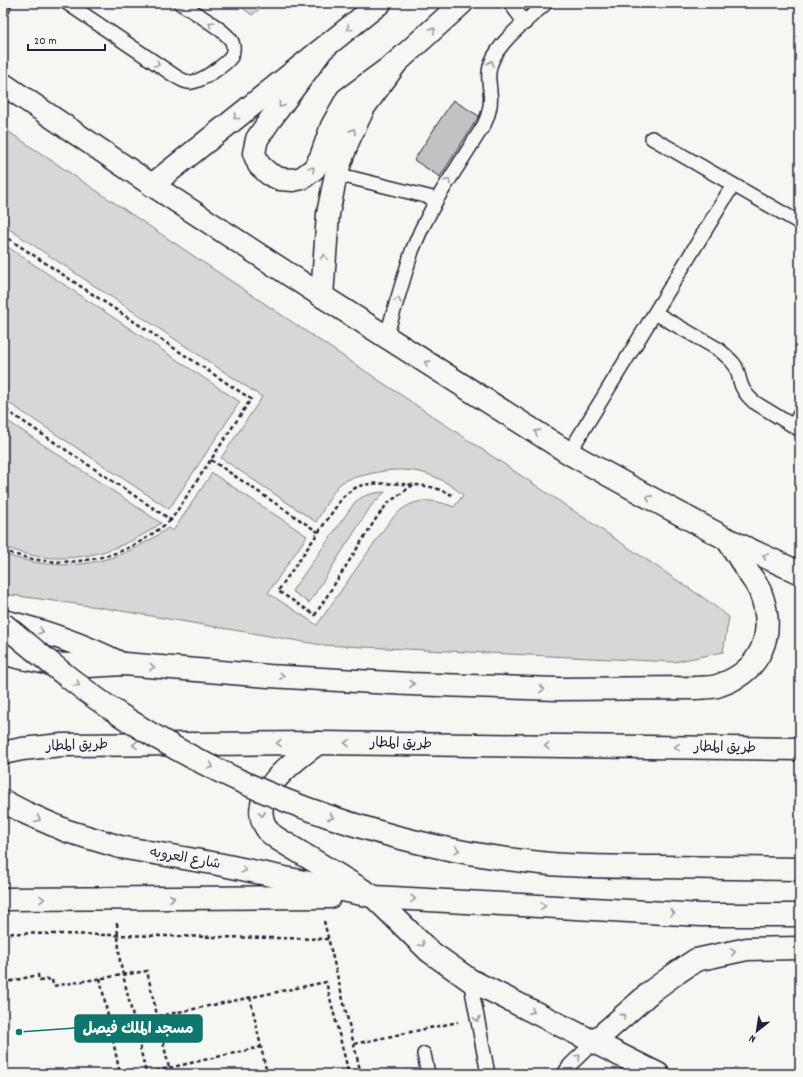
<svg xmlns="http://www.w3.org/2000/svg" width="803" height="1077" viewBox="0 0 803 1077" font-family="Dekko,'Playpen Sans Arabic',sans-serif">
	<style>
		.green { fill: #d7d7d7; stroke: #7c7c89 }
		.building { fill: #c2c2c4; stroke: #22223b }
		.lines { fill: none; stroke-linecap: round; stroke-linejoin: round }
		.lane-casing { stroke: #22223b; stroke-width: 16 }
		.street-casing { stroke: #22223b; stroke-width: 25 }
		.secondary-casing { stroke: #22223b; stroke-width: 25 }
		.primary-casing { stroke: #22223b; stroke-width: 25 }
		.path { stroke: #22223b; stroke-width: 2.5; stroke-dasharray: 4 3; stroke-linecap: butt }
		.lane { stroke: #f6f6f2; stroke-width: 13 }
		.street { stroke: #f6f6f2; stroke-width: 22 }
		.secondary { stroke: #f6f6f2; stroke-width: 22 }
		.primary { stroke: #f6f6f2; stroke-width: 22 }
		.primary-bridge-casing { stroke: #22223b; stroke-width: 25; stroke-linecap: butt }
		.primary-bridge { stroke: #f6f6f2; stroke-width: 22 }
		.oneway { stroke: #9797a0 }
		.labels { text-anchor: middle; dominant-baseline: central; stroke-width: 3.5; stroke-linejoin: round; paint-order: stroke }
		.street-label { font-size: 14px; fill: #22223b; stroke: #f6f6f2 }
		.leader { fill: none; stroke: #0f766e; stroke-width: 1.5 }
		.callout-dot { fill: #0f766e; stroke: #f6f6f2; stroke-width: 1.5 }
		.callout { fill: #0f766e; stroke: #0f766e; stroke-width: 1.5 }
		.callout-label { font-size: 15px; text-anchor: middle; font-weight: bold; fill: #fff }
	</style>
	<rect width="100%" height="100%" fill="#f6f6f2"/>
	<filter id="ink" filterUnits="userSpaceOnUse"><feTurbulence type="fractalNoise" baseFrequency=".025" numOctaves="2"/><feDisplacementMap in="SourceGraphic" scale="8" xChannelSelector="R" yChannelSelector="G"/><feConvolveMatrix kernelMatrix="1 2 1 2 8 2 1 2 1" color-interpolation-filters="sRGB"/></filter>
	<g filter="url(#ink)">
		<g class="green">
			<polygon points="236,3 267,3 252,15"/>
			<path d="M 3,128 L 708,601 L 729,617 L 723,652 L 674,662 L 322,645 L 98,607 L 3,594 L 3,554 C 64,575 117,565 168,528 L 173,531 L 212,473 L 307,536 L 268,593 L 317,625 L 389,522 C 408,499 427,496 454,507 L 463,495 C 433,469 403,465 365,475 C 357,477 345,479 339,485 C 334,489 321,514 316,522 L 221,458 L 262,397 L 3,225 Z"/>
			<polygon points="3,244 240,402 169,509 3,399"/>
			<path d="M 3,418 L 161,523 C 116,556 56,570 3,546 Z"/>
			<path d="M 385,492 L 371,506 L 309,603 L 292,591 L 355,502 C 365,494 373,493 385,492 Z"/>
		</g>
		<polygon class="building" points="453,100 479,116 440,177 414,160"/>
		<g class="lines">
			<defs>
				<g id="lane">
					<path d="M 67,3 L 175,76 C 180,79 186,83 192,82 C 202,81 225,65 231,57 C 233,53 234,47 232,42 C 227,31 192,11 180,3"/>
					<polyline points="510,3 525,23"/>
					<polyline points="3,9 4,3"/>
					<polyline points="652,138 800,223"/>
					<polyline points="336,174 437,199"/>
					<path d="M 655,313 L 718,349 C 723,353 729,358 734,364 C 738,369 738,375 740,381 C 742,390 747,396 754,402 L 800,430"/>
					<path d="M 386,337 L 412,251 L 421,230 L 437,199 L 484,125 C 489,114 492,104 490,92 C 490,86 488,80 489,73 C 490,47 528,20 546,3"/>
					<polyline points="793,426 800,414"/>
					<polyline points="569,453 733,185"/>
					<polyline points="470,980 488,1074"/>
					<polyline points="424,1054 428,1074"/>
					<polyline points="564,1074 570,1065 594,1042"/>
				</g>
				<g id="street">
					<polyline points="374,897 429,951 470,980 658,1074"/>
					<polyline points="594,1042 653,990 675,974 696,960 747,949 800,948"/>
				</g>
				<g id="secondary">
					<polyline points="321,51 270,120 257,139 254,153 259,165 269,174 280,179 293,180 302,178 314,169 321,157 332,126 347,99 397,62"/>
					<polyline points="3,84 152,185 322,296 569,453 645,495 727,539 800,573"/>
					<polyline points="152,185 380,3"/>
					<polyline points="322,296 328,214 336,174 348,141 364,107 397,62 462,3"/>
					<path d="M 3,621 C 45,631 84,645 122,664"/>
					<path d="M 3,653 L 17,657 L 52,664 L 88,666 L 124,664 L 269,676 L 409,684 L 557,689 L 696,688 C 703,687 711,688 717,686 C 761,672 776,635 761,594 C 759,587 754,581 750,575 C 742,563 735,551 727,539"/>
					<polyline points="3,753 22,749 62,745 318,743"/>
					<polyline points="3,801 26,813 67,831 120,847 218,864 371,896"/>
					<polyline points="3,899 330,897"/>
				</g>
				<path id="primary" d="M 800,749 L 318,743 C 296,759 244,796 267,829 C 269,833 274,836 278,839 L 374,897 L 701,915 L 800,915"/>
			</defs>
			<use href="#lane" class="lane-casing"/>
			<use href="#street" class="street-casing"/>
			<use href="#secondary" class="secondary-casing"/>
			<use href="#primary" class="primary-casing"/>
			<g class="path">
				<polyline points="3,235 251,399 171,520 3,408"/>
				<polyline points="211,460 318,532"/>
				<path d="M 413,485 L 388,503 L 377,517 L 315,615 L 278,591 L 342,498 C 346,494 351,490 357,487 C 370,481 410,484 425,486 C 435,487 443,491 452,495"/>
				<path d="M 3,550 C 42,567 92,565 130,547 C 145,540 158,530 171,520"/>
				<polyline points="324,921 361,1074"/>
				<polyline points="117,923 120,962 146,1073"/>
				<polyline points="3,933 328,939"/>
				<polyline points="100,978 120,1074"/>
				<polyline points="3,983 38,975 39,981 52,979 53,986 147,971 169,1068"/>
				<polyline points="250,997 267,1074"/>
				<polyline points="110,1026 326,982 349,1074"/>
				<polyline points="354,1044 458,1022"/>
				<polyline points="142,1074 261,1047"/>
				<polyline points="392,1074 407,1071"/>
			</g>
			<use href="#lane" class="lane"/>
			<use href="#street" class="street"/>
			<use href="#secondary" class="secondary"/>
			<use href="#primary" class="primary"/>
			<defs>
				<path id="primary-bridge" d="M 3,624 C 42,656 80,689 122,716 C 250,799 399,850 550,864 C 587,867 625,867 662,867 C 708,868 754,868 800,869"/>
			</defs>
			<use href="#primary-bridge" class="primary-bridge-casing"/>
			<use href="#primary-bridge" class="primary-bridge"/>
		</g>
		<defs><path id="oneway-chevron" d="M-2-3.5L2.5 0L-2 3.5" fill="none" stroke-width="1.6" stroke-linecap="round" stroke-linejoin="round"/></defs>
		<g class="oneway">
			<use href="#oneway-chevron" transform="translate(211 24) rotate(-146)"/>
			<use href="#oneway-chevron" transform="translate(349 28) rotate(141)"/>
			<use href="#oneway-chevron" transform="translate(433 30) rotate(-42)"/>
			<use href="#oneway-chevron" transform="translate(491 63) rotate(-70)"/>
			<use href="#oneway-chevron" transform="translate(157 64) rotate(34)"/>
			<use href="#oneway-chevron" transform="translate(281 105) rotate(126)"/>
			<use href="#oneway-chevron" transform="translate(236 117) rotate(142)"/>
			<use href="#oneway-chevron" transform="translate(353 131) rotate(-64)"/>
			<use href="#oneway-chevron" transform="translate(312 169) rotate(-45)"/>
			<use href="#oneway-chevron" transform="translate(448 181) rotate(-58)"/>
			<use href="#oneway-chevron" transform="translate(324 257) rotate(-87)"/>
			<use href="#oneway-chevron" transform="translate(398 300) rotate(-73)"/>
			<use href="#oneway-chevron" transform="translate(427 363) rotate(-148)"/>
			<use href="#oneway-chevron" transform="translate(537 432) rotate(-148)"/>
			<use href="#oneway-chevron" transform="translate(649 498) rotate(-152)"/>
			<use href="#oneway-chevron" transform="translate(765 556) rotate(-155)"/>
			<use href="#oneway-chevron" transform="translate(41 631) rotate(16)"/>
			<use href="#oneway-chevron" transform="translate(152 667) rotate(4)"/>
			<use href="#oneway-chevron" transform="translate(282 676) rotate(4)"/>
			<use href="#oneway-chevron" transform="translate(77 684) rotate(35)"/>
			<use href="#oneway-chevron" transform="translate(412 684) rotate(2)"/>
			<use href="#oneway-chevron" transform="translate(542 689) rotate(2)"/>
			<use href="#oneway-chevron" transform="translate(279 743) rotate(179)"/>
			<use href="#oneway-chevron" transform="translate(347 743) rotate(-179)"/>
			<use href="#oneway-chevron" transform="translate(135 745) rotate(179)"/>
			<use href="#oneway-chevron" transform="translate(547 746) rotate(-179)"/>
			<use href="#oneway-chevron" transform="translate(677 747) rotate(-179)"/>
			<use href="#oneway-chevron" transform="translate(211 766) rotate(26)"/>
			<use href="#oneway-chevron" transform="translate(262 814) rotate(87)"/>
			<use href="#oneway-chevron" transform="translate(331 817) rotate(18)"/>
			<use href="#oneway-chevron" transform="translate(38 819) rotate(23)"/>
			<use href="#oneway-chevron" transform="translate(457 850) rotate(12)"/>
			<use href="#oneway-chevron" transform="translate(244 870) rotate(12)"/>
			<use href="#oneway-chevron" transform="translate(172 898)"/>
			<use href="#oneway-chevron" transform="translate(42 899) rotate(-1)"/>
			<use href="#oneway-chevron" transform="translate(413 899) rotate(3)"/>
			<use href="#oneway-chevron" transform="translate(543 906) rotate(3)"/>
			<use href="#oneway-chevron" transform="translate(672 913) rotate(3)"/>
			<use href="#oneway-chevron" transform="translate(422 944) rotate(45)"/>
			<use href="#oneway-chevron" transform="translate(733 952) rotate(-10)"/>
			<use href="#oneway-chevron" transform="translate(532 1011) rotate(26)"/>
			<use href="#oneway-chevron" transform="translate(623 1016) rotate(-41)"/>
			<use href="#oneway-chevron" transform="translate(477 1019) rotate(79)"/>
			<use href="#oneway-chevron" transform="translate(578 1057) rotate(-45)"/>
		</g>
	</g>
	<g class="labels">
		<g class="street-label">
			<text transform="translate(401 744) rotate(1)">طريق المطار</text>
			<text transform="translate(77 746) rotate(-2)">طريق المطار</text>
			<text transform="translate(725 748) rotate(1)">طريق المطار</text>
			<text transform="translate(185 859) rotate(10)">شارع العروبه</text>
		</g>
	</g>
	<path class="leader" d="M19 1032L75 1028"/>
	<circle class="callout-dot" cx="19" cy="1032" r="4"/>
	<rect class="callout" x="75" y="1015" width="127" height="27" rx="4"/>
	<g class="callout-label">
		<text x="138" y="1033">مسجد الملك فيصل</text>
	</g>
	<rect width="803" height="1077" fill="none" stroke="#f6f6f2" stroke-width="16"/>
	<rect x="8" y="8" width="787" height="1061" fill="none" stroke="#22223b" stroke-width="1.5" filter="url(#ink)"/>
	<g transform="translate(757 1031) rotate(210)" stroke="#f6f6f2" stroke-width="3" paint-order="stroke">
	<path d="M0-3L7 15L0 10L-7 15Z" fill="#22223b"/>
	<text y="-6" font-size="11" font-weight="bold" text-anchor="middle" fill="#22223b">N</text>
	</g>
	<path d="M28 44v6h77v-6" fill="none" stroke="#22223b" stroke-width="2"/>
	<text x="34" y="44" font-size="12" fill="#22223b" stroke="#f6f6f2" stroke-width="3" paint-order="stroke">20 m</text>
</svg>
